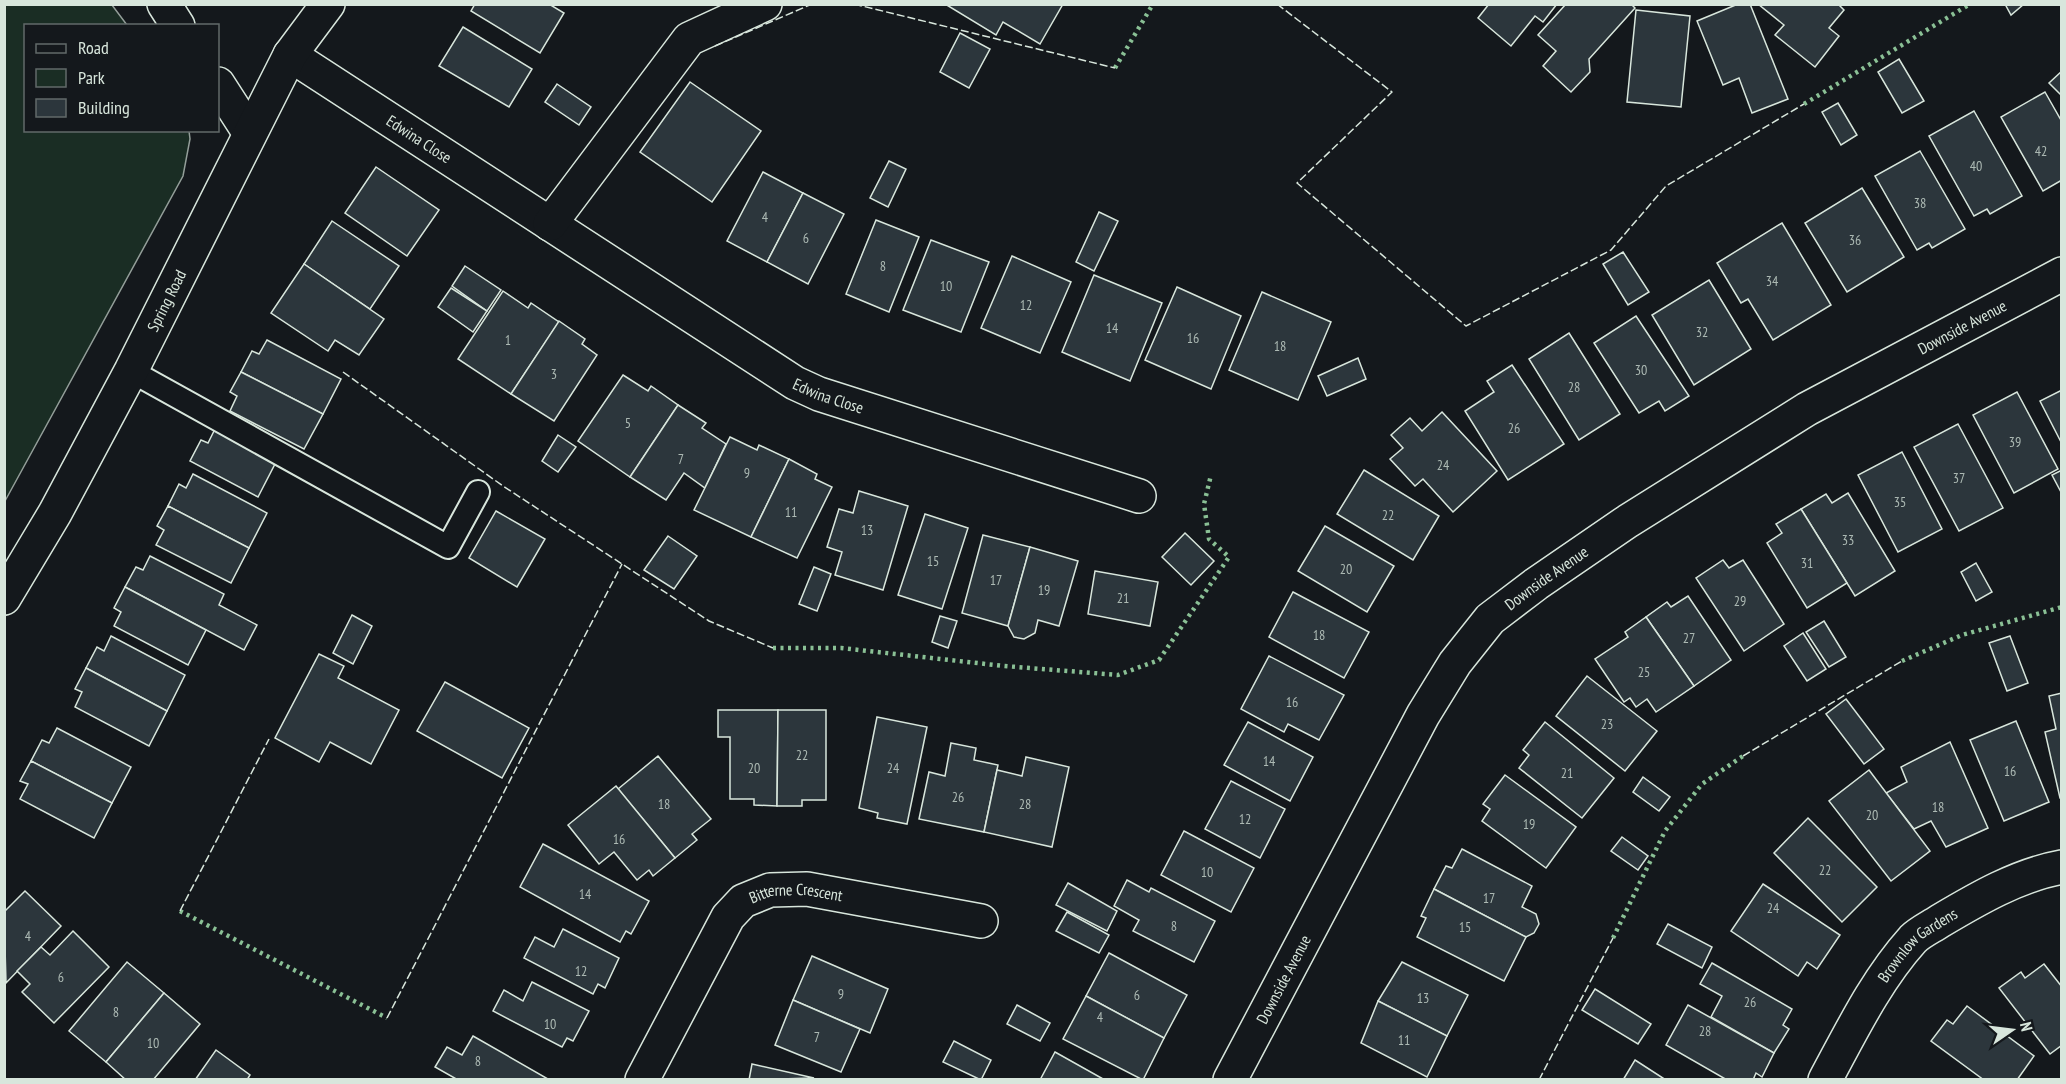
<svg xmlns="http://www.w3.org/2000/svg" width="2066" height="1084" viewBox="0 0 2066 1084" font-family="'PT Sans Narrow',sans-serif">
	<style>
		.green { fill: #1a2d24; stroke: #939e99; stroke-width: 1.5 }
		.building { fill: #2c363c; stroke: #d8e6dc; stroke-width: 1.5 }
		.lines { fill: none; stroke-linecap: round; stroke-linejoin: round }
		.lane-casing { stroke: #d8e6dc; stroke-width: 26 }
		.street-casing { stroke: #d8e6dc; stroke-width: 36 }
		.secondary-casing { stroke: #d8e6dc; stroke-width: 36 }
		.lane { stroke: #14181c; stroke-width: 22 }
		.street { stroke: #14181c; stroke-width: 33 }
		.secondary { stroke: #14181c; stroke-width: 33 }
		.hedge { stroke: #8ac095; stroke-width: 4.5; stroke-dasharray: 3 4.5; stroke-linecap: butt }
		.fence { stroke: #d8e6dc; stroke-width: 1.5; stroke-dasharray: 8 3; stroke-linecap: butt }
		.labels { text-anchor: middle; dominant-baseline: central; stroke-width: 4.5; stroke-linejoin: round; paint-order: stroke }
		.number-label { font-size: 14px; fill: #adbab4 }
		.street-label { font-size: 16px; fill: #d8e6dc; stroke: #14181c }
	</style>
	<rect width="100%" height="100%" fill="#14181c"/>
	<polygon class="green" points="5,4 112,5 127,25 26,26 26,130 189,131 190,139 183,176 5,501"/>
	<g class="building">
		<polygon points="475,4 549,4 564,13 540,53 471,11"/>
		<polygon points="945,4 1063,4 1040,44 1003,22 996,35"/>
		<polygon points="1489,4 1557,4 1543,22 1535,16 1511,46 1478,18"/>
		<polygon points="1566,4 1631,4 1635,8 1589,59 1590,72 1571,92 1543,66 1556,51 1538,35"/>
		<polygon points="1738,4 1750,4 1788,99 1752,113 1739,78 1723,85 1697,21"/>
		<polygon points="1758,4 1838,4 1844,10 1829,28 1839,36 1815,67 1775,35 1784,25"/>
		<polygon points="2005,4 2024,4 2011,15"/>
		<polygon points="1636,10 1690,16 1681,107 1627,102"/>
		<polygon points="463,27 532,69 509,107 439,66"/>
		<polygon points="960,33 990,49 969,88 940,72"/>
		<polygon points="1899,59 1924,101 1902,113 1878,72"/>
		<polygon points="2062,71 2062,96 2049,83"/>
		<polygon points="690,82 761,131 712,202 640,152"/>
		<polygon points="557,84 591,107 579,125 545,102"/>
		<polygon points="2045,92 2062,122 2062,180 2043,191 2001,117"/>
		<polygon points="1838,103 1857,135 1841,145 1822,112"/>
		<polygon points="1974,111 2022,196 1990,214 1987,209 1974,216 1929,136"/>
		<polygon points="1920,151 1965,229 1932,248 1929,243 1917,250 1875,176"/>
		<polygon points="889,161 906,169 888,207 870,198"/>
		<polygon points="376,167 439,210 407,256 345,213"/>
		<polygon points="763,172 803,193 767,262 727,241"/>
		<polygon points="1862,188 1904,257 1847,292 1805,223"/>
		<polygon points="803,193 844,214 808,284 767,262"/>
		<polygon points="1099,212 1118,221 1094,271 1076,262"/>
		<polygon points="876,220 919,237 889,312 846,294"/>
		<polygon points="332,221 399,266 370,309 304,264"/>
		<polygon points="1782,223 1831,305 1773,340 1748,299 1741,303 1717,263"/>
		<polygon points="931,240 989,262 961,332 903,310"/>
		<polygon points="1623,252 1649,292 1628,305 1603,264"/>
		<polygon points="1012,256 1071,282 1040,353 981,328"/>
		<polygon points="304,264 384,319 359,355 335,340 328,351 271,313"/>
		<polygon points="465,266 501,290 487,311 452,286"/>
		<polygon points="1094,275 1162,303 1130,381 1062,352"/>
		<polygon points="1709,280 1751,349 1694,385 1652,315"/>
		<polygon points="1177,287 1241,316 1211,389 1145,360"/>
		<polygon points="451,288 487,311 473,332 438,307"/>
		<polygon points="503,291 528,308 531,303 559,322 511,394 458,359"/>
		<polygon points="1262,292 1331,322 1298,400 1229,370"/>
		<polygon points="1636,316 1689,396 1665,411 1659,401 1639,413 1594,343"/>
		<polygon points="559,321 585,339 582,344 597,355 554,421 511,394"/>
		<polygon points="1569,333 1620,414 1579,440 1529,359"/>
		<polygon points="267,340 341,379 323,414 241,372 252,351 259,354"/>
		<polygon points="1358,358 1366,379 1327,396 1318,376"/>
		<polygon points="1512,365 1564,444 1508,480 1465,411 1494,392 1487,381"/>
		<polygon points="241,372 323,414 304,449 230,411 237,396 230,392"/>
		<polygon points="623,375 648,391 651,386 678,405 630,477 578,441"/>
		<polygon points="2062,390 2062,444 2040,401"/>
		<polygon points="2017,392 2058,469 2014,493 1973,415"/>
		<polygon points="678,405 706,423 702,428 726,444 705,488 684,473 666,500 630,477"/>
		<polygon points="1442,412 1497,471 1453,512 1423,479 1415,486 1390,459 1403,448 1391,435 1410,418 1422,431"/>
		<polygon points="1958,424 2003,508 1959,531 1914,447"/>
		<polygon points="215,429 276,462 258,497 190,461 201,440 208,443"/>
		<polygon points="558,435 576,447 558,472 542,461"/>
		<polygon points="730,437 757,450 759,445 789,459 751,537 694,510"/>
		<polygon points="1902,452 1942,529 1898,552 1858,475"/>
		<polygon points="789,459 817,474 815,479 832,487 797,558 751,537"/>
		<polygon points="1364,470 1439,516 1413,560 1337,514"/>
		<polygon points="2062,470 2062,494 2052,475"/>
		<polygon points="193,474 267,513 249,548 168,506 179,484 186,488"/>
		<polygon points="859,491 908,506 883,590 835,575 842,552 827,547 839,509 853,513"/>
		<polygon points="1848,493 1895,571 1855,596 1801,509 1826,494 1832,503"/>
		<polygon points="168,506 249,548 231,583 156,545 164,530 157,526"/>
		<polygon points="1801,509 1847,583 1807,608 1767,543 1782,533 1776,524"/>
		<polygon points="496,511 545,539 517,587 469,558"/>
		<polygon points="925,514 968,528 942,609 898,595"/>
		<polygon points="1325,526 1394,566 1367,612 1298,571"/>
		<polygon points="1185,533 1214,561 1191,585 1162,557"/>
		<polygon points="983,535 1030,547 1008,626 962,613"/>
		<polygon points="668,536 697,556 674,589 644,570"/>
		<polygon points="1030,547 1078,561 1059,626 1038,620 1035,633 1024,639 1014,637 1008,626"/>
		<polygon points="150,556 224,594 219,605 257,625 244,650 125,587 136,567 143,570"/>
		<polygon points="1723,560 1729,568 1743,560 1784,624 1744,651 1696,578"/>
		<polygon points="1976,563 1992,592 1976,601 1961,572"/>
		<polygon points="814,567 831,574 817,611 799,604"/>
		<polygon points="1095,571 1158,582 1150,626 1088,614"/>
		<polygon points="125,587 206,630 188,665 114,626 121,612 114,608"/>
		<polygon points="1293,592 1369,632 1344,678 1269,637"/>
		<polygon points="1688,596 1731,660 1694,686 1646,617 1667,602 1671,607"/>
		<polygon points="352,615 372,626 353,664 333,653"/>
		<polygon points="940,616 957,621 948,648 932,642"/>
		<polygon points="1646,617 1694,686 1656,712 1647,699 1636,707 1630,698 1624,702 1595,659 1628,637 1625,632"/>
		<polygon points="1824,621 1846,657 1829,667 1806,632"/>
		<polygon points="1803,633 1826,669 1807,681 1784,646"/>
		<polygon points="111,636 185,675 167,711 86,668 97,647 104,651"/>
		<polygon points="2010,636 2028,683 2007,691 1989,643"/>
		<polygon points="319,654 344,666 338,678 399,710 371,764 330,742 319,762 275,738"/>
		<polygon points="1269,656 1344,695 1319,740 1288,724 1284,732 1241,709"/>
		<polygon points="86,668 167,711 149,746 75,707 82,692 75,689"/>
		<polygon points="1587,676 1657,731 1625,771 1556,716"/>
		<polygon points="445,682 529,728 502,778 417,731"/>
		<polygon points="2062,693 2062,798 2060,798 2045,732 2056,729 2049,696"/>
		<polygon points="1846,699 1884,749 1864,764 1826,714"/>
		<polygon points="718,710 778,710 777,806 754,805 754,799 730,799 730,737 718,737"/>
		<polygon points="778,710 826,710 826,800 802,800 802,806 777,806"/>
		<polygon points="877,717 927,727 907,824 877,818 878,813 859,808"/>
		<polygon points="2016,721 2049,802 2004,821 1970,740"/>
		<polygon points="1248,722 1313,757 1290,801 1224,765"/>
		<polygon points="1545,722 1614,778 1582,818 1519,768 1529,755 1523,750"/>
		<polygon points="57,728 131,767 112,803 31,761 42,740 49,743"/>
		<polygon points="1950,742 1988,828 1946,847 1931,821 1914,829 1886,793 1907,782 1901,767"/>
		<polygon points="951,743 976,748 974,760 998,765 984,832 919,819 929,772 945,776"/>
		<polygon points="658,756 711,819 692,834 697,840 675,858 618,789"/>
		<polygon points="1026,757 1069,767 1052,847 984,832 997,770 1022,776"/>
		<polygon points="31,761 112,803 94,838 20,799 28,784 20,781"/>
		<polygon points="1869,770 1930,851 1891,881 1829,801"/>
		<polygon points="1505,775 1576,827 1546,868 1482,821 1490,809 1483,804"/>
		<polygon points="1643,777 1670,797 1659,811 1633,792"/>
		<polygon points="1231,781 1285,809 1260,858 1205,829"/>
		<polygon points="616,786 675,858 653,876 649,870 637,880 614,852 599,864 568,825"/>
		<polygon points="1808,818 1877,887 1842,922 1774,853"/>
		<polygon points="1184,831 1254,868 1231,912 1161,875"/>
		<polygon points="1622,837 1648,856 1638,870 1611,851"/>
		<polygon points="543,844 649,901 631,934 626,931 620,942 520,887"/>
		<polygon points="1462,849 1532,886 1522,907 1536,914 1539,924 1534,933 1526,937 1434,889 1446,866 1452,868"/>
		<polygon points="1127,880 1149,892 1151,888 1215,921 1194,962 1133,931 1139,920 1114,906"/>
		<polygon points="1068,883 1117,911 1107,931 1056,905"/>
		<polygon points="1763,884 1840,935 1817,969 1807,962 1798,976 1731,931"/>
		<polygon points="1434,889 1526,937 1504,981 1417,937 1426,918 1421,916"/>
		<polygon points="25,891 61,926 6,983 4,912"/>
		<polygon points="1067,912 1109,935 1099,953 1056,931"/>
		<polygon points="1668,924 1712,947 1702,968 1657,944"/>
		<polygon points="563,929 619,958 605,988 598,984 593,994 524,958 535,937 554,947"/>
		<polygon points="73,931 109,967 54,1023 22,992 30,984 17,971 41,947 50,955"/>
		<polygon points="1109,953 1187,995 1164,1038 1086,996"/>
		<polygon points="812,956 888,989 870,1033 793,1000"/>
		<polygon points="127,962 164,993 106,1062 69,1031"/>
		<polygon points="1402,962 1468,995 1447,1036 1378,1001"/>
		<polygon points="1712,963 1792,1009 1783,1025 1789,1029 1774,1053 1711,1017 1722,996 1700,984"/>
		<polygon points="2044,964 2062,987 2062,1045 2050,1054 1999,988 2021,972 2025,978"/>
		<polygon points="532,982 589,1011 573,1041 567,1038 562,1047 493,1011 504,990 523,1001"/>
		<polygon points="1595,989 1651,1024 1638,1044 1582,1010"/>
		<polygon points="164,993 200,1024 153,1080 126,1080 106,1062"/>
		<polygon points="1086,996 1164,1038 1143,1080 1063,1039"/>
		<polygon points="793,1000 860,1029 841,1072 775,1045"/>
		<polygon points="1378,1001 1447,1036 1427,1077 1361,1043"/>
		<polygon points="1017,1005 1050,1023 1040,1041 1007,1024"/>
		<polygon points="1688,1005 1774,1053 1762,1077 1756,1073 1753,1080 1727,1080 1666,1045"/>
		<polygon points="1967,1006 2034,1056 2017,1080 1984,1080 1931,1041 1947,1020 1953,1024"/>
		<polygon points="473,1036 548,1079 458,1080 435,1067 447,1047 462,1055"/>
		<polygon points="954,1041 991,1060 981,1080 943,1062"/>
		<polygon points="216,1050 250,1075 247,1080 195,1080"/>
		<polygon points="1055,1052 1105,1080 1040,1080"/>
		<polygon points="1635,1060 1666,1080 1623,1080"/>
		<polygon points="752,1064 814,1078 749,1080"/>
	</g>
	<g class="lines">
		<defs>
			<polyline id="lane" points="131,371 448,547 478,492"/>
			<g id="street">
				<polyline points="164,4 178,26"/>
				<path id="s1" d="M 290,55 L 795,383 L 819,394 L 1139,496"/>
				<polyline points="218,84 249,132"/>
				<polyline points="550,224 689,39 765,4"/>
				<path id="s2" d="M 642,1080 L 728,917 L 743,901 L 770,890 L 807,889 L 981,921"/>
				<path id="s3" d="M 1230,1080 L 1423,715 L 1455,663 L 1490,619 L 1536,584 L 1628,521 L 1807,409 L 2062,274"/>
				<path id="s4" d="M 1825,1080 C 1851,1032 1876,980 1913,939 C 1920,932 1931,927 1940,921 C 1977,899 2018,875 2062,867"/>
			</g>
			<g id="secondary">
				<path id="s5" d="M 4,598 L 55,513 L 131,371 L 290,55 L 328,4"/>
			</g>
		</defs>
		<use href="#lane" class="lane-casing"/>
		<use href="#street" class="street-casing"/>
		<use href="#secondary" class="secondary-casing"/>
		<use href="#lane" class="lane"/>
		<use href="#street" class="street"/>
		<use href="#secondary" class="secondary"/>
		<g class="hedge">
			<polyline points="1115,68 1153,4"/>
			<polyline points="1804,104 1970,4"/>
			<polyline points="773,648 841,648 1004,666 1118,675 1159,660 1229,557 1209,539 1204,504 1211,475"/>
			<polyline points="1902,661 1962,635 2062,607"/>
			<polyline points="180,911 387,1018"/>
			<polyline points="1613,938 1665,831 1702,784 1743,756"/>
		</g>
		<g class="fence">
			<polyline points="854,4 1115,68"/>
			<polyline points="1277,4 1392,92 1297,183 1466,326 1611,250 1666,186 1804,104"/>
			<polyline points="715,46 812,4"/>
			<polyline points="343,372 503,486 709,621 773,648"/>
			<polyline points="1743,756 1902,661"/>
			<polyline points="180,911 269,739"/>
			<polyline points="387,1018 622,564"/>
			<polyline points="1539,1080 1613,938"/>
		</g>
	</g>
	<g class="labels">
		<g class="number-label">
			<text x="2041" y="151">42</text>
			<text x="1976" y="166">40</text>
			<text x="1920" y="203">38</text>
			<text x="765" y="217">4</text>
			<text x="806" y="238">6</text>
			<text x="1855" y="240">36</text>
			<text x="883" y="266">8</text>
			<text x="1772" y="281">34</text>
			<text x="946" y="286">10</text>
			<text x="1026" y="305">12</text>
			<text x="1112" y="328">14</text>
			<text x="1702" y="332">32</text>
			<text x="1193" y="338">16</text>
			<text x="508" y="340">1</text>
			<text x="1280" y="346">18</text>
			<text x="1641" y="370">30</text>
			<text x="554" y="374">3</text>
			<text x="1574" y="387">28</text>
			<text x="628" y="423">5</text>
			<text x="1514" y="428">26</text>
			<text x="2015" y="442">39</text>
			<text x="681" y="459">7</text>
			<text x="1443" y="465">24</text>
			<text x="747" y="473">9</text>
			<text x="1959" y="478">37</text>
			<text x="1900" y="502">35</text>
			<text x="791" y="512">11</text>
			<text x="1388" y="515">22</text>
			<text x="867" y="530">13</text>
			<text x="1848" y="540">33</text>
			<text x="933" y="561">15</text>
			<text x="1807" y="563">31</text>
			<text x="1346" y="569">20</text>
			<text x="996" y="580">17</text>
			<text x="1044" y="590">19</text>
			<text x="1123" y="598">21</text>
			<text x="1740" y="601">29</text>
			<text x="1319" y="635">18</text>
			<text x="1689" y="638">27</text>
			<text x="1644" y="672">25</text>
			<text x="1292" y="702">16</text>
			<text x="1607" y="724">23</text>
			<text x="802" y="755">22</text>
			<text x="1269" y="761">14</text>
			<text x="754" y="768">20</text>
			<text x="893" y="768">24</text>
			<text x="2010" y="771">16</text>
			<text x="1567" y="773">21</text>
			<text x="958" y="797">26</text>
			<text x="664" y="804">18</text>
			<text x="1025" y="804">28</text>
			<text x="1938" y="807">18</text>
			<text x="1872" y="815">20</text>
			<text x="1245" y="819">12</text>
			<text x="1529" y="824">19</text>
			<text x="619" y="839">16</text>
			<text x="1825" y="870">22</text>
			<text x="1207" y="872">10</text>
			<text x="585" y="894">14</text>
			<text x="1489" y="898">17</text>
			<text x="1773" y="908">24</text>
			<text x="1174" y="926">8</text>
			<text x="1465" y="927">15</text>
			<text x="28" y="936">4</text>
			<text x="581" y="971">12</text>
			<text x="61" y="977">6</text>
			<text x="841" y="994">9</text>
			<text x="1137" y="995">6</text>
			<text x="1423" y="998">13</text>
			<text x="1750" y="1002">26</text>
			<text x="116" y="1012">8</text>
			<text x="1100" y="1017">4</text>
			<text x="550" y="1024">10</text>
			<text x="1705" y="1031">28</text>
			<text x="817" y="1037">7</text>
			<text x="1404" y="1040">11</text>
			<text x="153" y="1043">10</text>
			<text x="478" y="1061">8</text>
		</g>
		<g class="street-label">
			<text stroke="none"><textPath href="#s1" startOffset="154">Edwina Close</textPath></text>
			<text stroke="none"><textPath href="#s5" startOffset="339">Spring Road</textPath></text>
			<text stroke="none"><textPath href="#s3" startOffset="1086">Downside Avenue</textPath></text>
			<text stroke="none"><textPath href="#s1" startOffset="638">Edwina Close</textPath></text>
			<text stroke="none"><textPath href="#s3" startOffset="600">Downside Avenue</textPath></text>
			<text stroke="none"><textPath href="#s2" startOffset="261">Bitterne Crescent</textPath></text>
			<text stroke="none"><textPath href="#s4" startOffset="166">Brownlow Gardens</textPath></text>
			<text stroke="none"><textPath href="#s3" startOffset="114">Downside Avenue</textPath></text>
		</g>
	</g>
	<rect width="2066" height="1084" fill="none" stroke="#d8e6dc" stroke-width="12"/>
	<rect x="24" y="24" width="195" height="108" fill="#14181c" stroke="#626a69" stroke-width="1.5"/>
	<rect x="36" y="44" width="30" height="9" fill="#14181c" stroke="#626a69" stroke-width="1.5"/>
	<text x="78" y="54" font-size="18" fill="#d8e6dc">Road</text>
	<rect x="36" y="69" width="30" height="18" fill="#1a2d24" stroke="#626a69" stroke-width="1.5"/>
	<text x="78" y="84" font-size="18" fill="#d8e6dc">Park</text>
	<rect x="36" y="99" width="30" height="18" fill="#2c363c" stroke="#626a69" stroke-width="1.5"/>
	<text x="78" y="114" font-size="18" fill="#d8e6dc">Building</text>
	<g transform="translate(2012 1030) rotate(76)" stroke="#14181c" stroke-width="4.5" paint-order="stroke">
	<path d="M0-4.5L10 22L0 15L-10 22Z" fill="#d8e6dc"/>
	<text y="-9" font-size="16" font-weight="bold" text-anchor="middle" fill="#d8e6dc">N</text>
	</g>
</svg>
